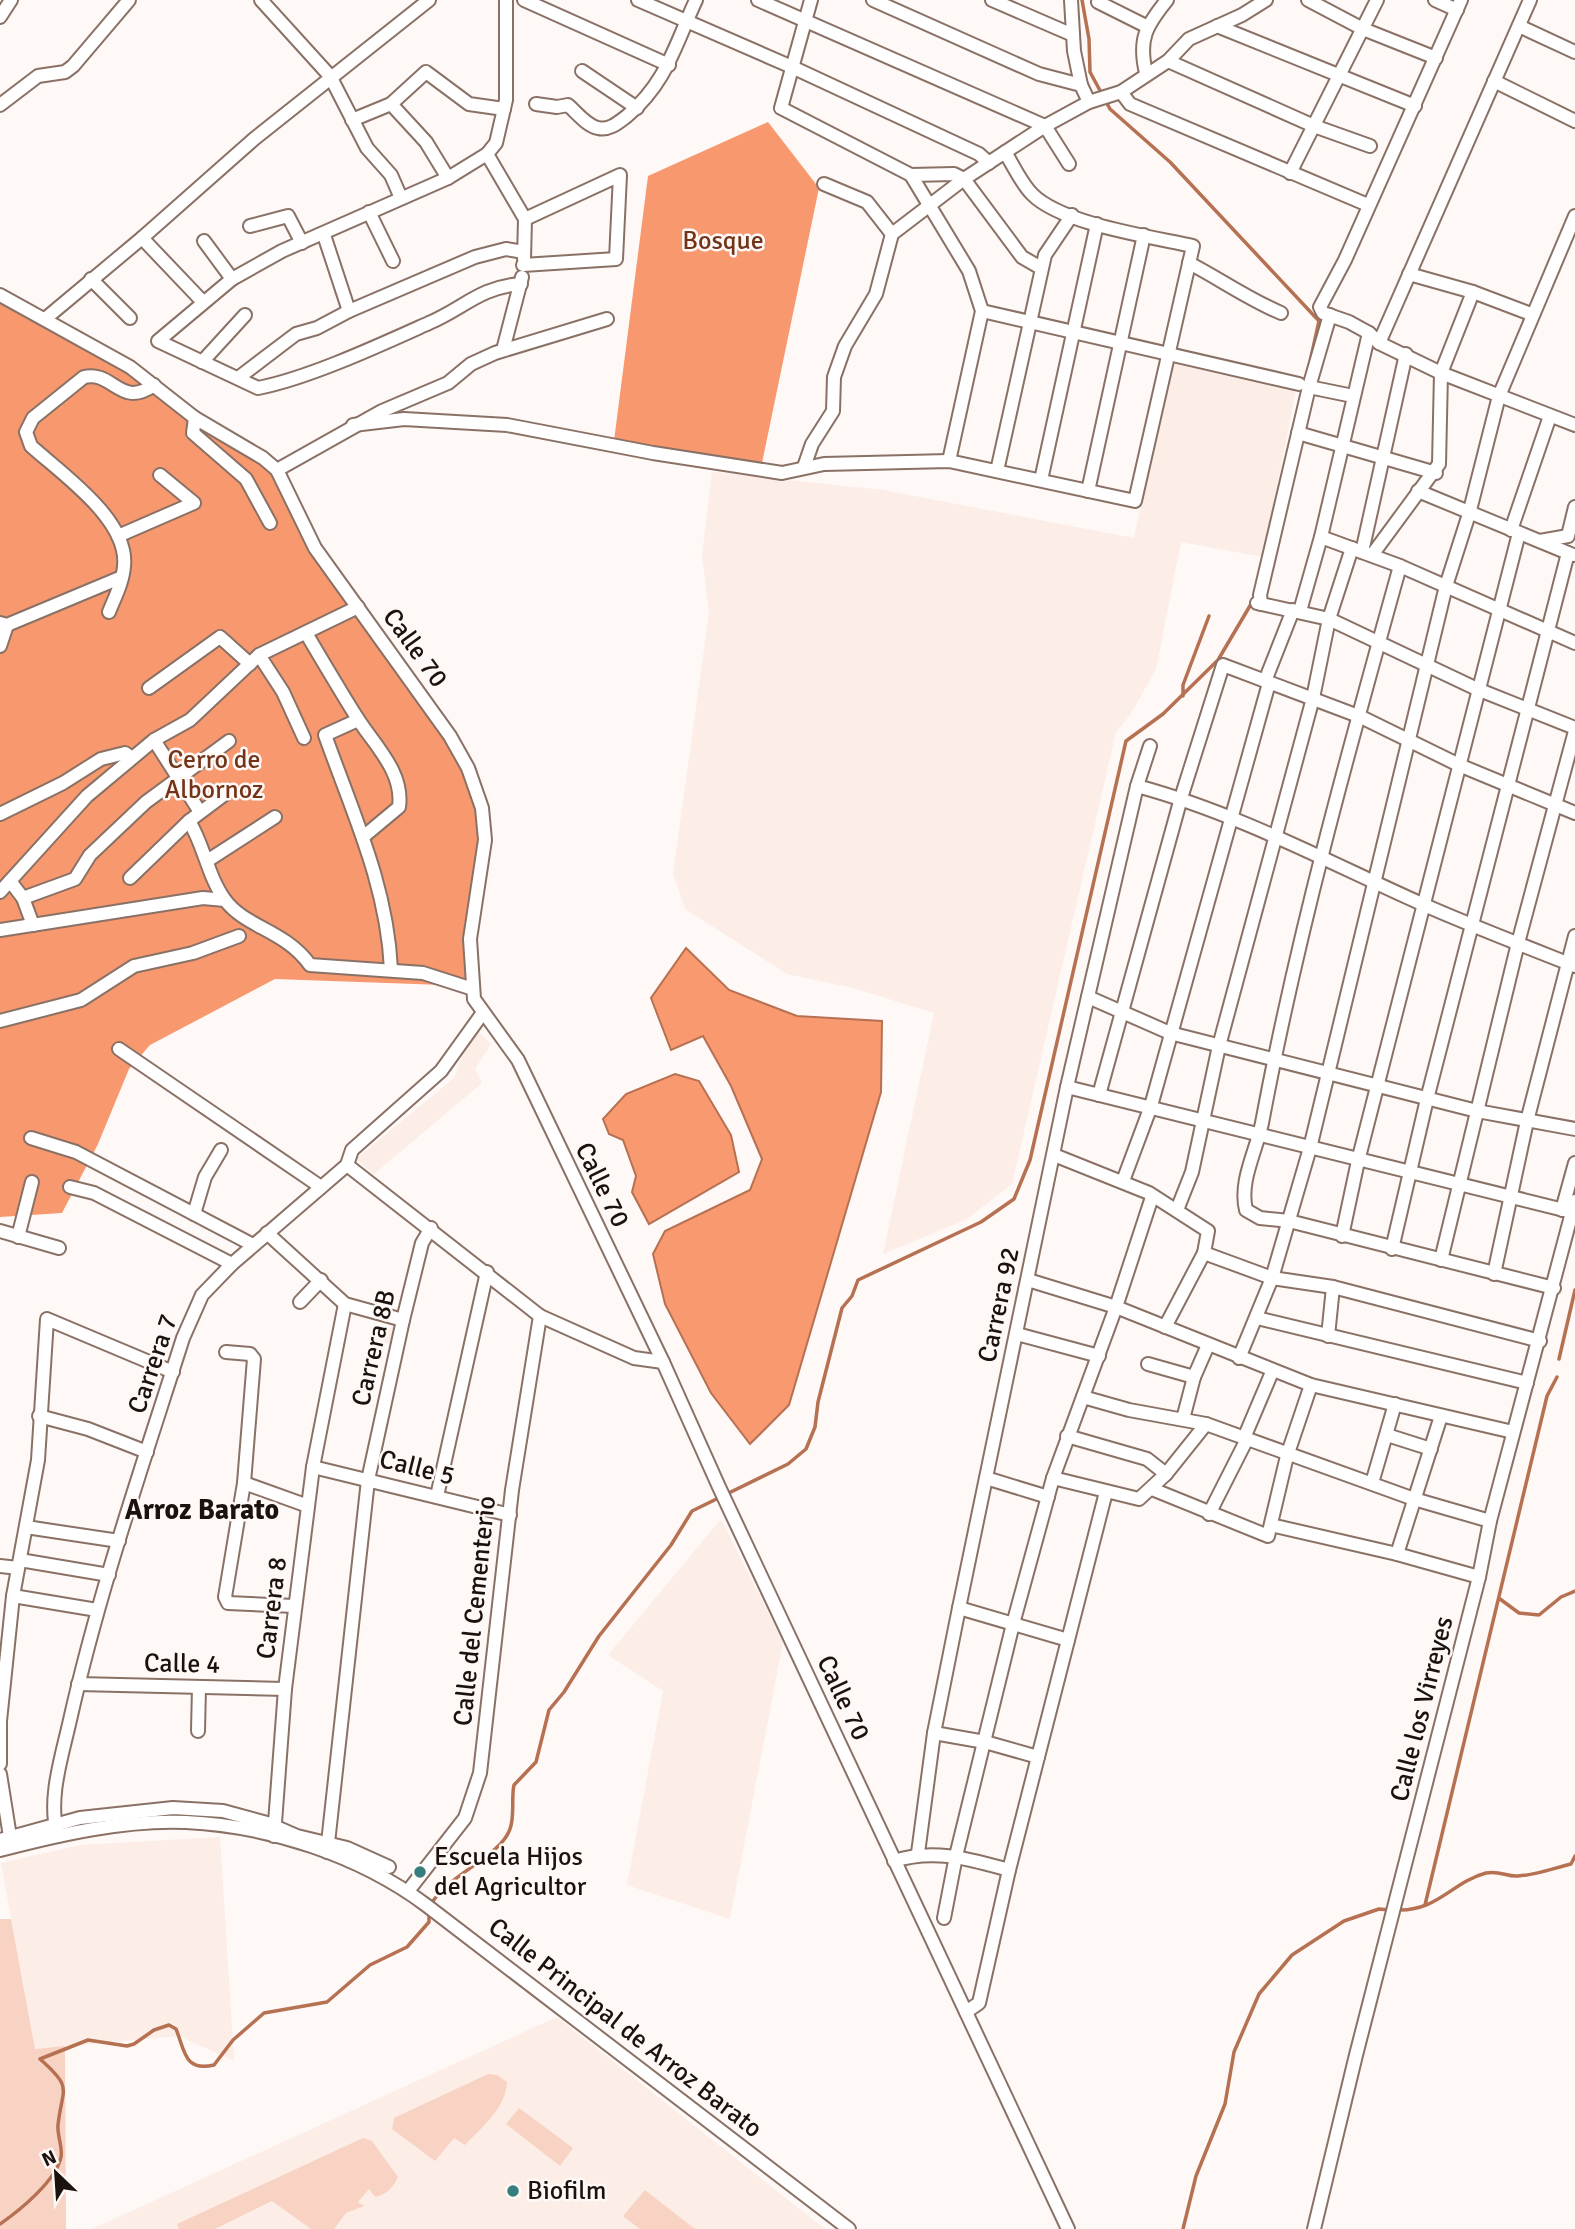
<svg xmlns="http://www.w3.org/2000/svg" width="1575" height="2229" viewBox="0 0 1575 2229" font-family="Signika,sans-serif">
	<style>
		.built { fill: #fcede7 }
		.green { fill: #f8d3c3 }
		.forest { fill: #f8986e }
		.water { fill: #f99970; stroke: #b67052; stroke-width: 2 }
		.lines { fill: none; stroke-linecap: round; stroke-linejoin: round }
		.stream { stroke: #b67052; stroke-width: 3.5 }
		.minor-casing { stroke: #8a7166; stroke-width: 16 }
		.minor { stroke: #fff; stroke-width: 12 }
		.poi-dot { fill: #357e7d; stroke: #fef8f6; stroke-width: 2.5 }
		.labels { text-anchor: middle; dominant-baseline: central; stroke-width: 5; stroke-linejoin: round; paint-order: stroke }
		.park-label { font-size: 26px; fill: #713418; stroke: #fef8f6 }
		.street-label { font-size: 26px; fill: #1b110d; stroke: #fef8f6 }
		.poi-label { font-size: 26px; fill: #1b110d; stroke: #fef8f6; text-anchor: start }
		.neighbourhood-label { font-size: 28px; font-weight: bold; fill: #1b110d; stroke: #fef8f6 }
	</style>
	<rect width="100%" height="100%" fill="#fef8f6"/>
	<g class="built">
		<polygon points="1170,361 1297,385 1263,557 1181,542 1156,669 1130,715 1116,732 1012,1184 967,1219 883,1254 934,1013 853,988 787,974 685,909 673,873 709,614 702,555 712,472 883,490 1134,538"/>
		<polygon points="474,1027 491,1044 475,1069 482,1083 374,1174 356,1159 454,1078"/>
		<polygon points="374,1324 399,1330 396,1345 371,1339"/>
		<polygon points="721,1519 783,1642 730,1919 627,1885 663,1691 608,1655"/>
		<polygon points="220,1837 234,2061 179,2036 35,2049 1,1863 80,1845"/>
		<polygon points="557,2017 825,2229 92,2229"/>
	</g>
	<g class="green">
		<polygon points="0,1919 11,1919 35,2049 65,2046 66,2229 0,2229"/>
		<path d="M 488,2074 L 497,2075 L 507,2082 C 506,2108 482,2127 465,2145 L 454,2138 L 435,2161 L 392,2129 L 394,2118 Z"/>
		<polygon points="519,2108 573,2148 560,2166 506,2124"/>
		<path d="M 363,2138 L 372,2141 L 398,2177 C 393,2188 387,2194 375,2197 L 369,2189 L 358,2202 L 364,2206 L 346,2213 L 334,2229 L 311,2229 L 272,2201 L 215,2229 L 179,2229 L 177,2224 Z"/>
		<polygon points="645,2190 691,2226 696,2229 640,2229 623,2216"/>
	</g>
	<g class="forest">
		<polygon points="768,122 819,188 762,463 614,441 648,176"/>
		<polygon points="0,303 43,322 127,371 160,399 274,472 355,608 453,740 479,809 482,841 471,986 275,979 150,1045 129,1069 98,1144 62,1213 0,1217"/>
	</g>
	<g class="water">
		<polygon points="686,948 729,990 797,1016 882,1021 881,1092 789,1405 750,1444 711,1393 665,1304 653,1254 665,1231 750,1190 762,1159 731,1086 703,1036 671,1050 651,998"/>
		<polygon points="675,1074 699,1081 731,1135 739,1172 649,1224 632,1192 636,1176 623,1140 609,1134 603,1119 626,1094"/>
	</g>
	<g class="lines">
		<g class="stream">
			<polyline points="1082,0 1089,39 1090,72 1110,109 1170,162 1319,321 1308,371"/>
			<polyline points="1183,696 1183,685 1209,616"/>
			<polyline points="1559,1359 1575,1290"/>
			<polyline points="1500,1599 1519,1613 1539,1615 1561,1597 1575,1591"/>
			<path d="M 431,1904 C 449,1874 500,1857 510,1829 C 515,1816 511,1798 514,1785 L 536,1762 L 549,1710 L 564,1692 L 599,1636 L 671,1545 L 692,1511 L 788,1464 L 806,1449 L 815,1427 L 818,1402 L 842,1308 L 852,1296 L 858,1280 L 981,1222 L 1014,1199 L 1030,1160 L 1126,741 L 1163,714 L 1218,660 L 1254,599"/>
			<polyline points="1425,1905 1547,1396 1557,1377"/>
			<path d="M 1398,1910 C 1438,1911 1452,1882 1486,1873 C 1499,1870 1507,1877 1518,1876 C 1536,1875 1554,1868 1571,1864 L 1575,1856"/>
			<path d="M 0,2224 C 19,2211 56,2181 61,2157 C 63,2147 57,2136 58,2125 C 62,2087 74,2089 40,2059 L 88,2040 L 127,2046 L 134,2044 L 154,2030 L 169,2025 L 176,2029 C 185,2051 184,2072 214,2065 L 233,2040 L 264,2013 L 327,2002 L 370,1965 L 407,1947 L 429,1922 L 429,1912"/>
			<polyline points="1183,2229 1196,2176 1225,2104 1234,2052 1259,1994 1292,1955 1344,1921 1379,1909 1390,1910"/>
		</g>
		<defs>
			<g id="minor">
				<polyline points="261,0 330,76 367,148 391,175 401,198"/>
				<path d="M 506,0 L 506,100 L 496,143 L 487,154 L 448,178 L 282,251 L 232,279 L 158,341 L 258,388 C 309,378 380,345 429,323 C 464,308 480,287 521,284"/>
				<polyline points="524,0 669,65"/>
				<polyline points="638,0 792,67 979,154 989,163"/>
				<polyline points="758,0 1045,126 1069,164"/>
				<polyline points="811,0 781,108 911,175 954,174 964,179 1022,257 1041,268"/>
				<polyline points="873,0 1039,74 1081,85 1089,102"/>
				<polyline points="992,0 1073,35"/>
				<polyline points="1071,0 1074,51 1081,85"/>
				<polyline points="1308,0 1363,29 1436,58"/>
				<polyline points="1435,0 1457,10"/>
				<polyline points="1461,0 1345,260 1320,307 1323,313 1349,322 1369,333 1379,343 1441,373 1575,425"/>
				<polyline points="1098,2 1146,26"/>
				<polyline points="0,17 11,0"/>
				<polyline points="1217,26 1415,106"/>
				<polyline points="1519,26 1575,52"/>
				<polyline points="1168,61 1314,126 1370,146"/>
				<polyline points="582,71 637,108"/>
				<path d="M 1146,73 C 1138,39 1146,26 1167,0"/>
				<polyline points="1494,81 1575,121"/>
				<polyline points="1121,92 1130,104 1368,205"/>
				<polyline points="391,104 426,142 448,178"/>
				<path d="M 536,104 L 557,107 L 568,105 C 577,113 587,126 598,128 C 609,131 619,122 627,116 C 667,82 675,45 696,0"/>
				<polyline points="0,105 38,76 65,72 73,66 129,0"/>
				<polyline points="352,120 391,104 426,72 469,104 504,109"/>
				<polyline points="487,154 525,219 524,259"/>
				<polyline points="1290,173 1377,0"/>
				<polyline points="911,175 969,271 982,311 949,461"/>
				<polyline points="824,184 867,202 892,234"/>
				<polyline points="369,212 393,261"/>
				<polyline points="250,226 288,216 302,243"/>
				<polyline points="324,235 349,311"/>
				<polyline points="142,238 202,301"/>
				<polyline points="204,241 232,279"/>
				<path d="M 1189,263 C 1220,279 1248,299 1281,313"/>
				<polyline points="523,265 616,259 620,175 525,219"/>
				<polyline points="1409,274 1473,292 1531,314"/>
				<polyline points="91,279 130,318"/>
				<polyline points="0,295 130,367 195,418 263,458 277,470 315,548 450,736 468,768 482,808 485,840 470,939 474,999 518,1060 663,1362 719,1487 1068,2229"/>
				<polyline points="982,311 1299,384"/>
				<polyline points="45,319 142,238 254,139 429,0"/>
				<polyline points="1379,343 1530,0"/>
				<polyline points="503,350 522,277"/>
				<polyline points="202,362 245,315"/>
				<polyline points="238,378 296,334 317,328 349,311 475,257 506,249 524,252"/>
				<polyline points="1309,387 1353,396"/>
				<polyline points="195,418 193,433 246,479 270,523"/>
				<path d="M 353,425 L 404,419 L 507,425 L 653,453 L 782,473 L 824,464 L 949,461 L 1135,501 L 1193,246 C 1152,237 1061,224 1032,194 C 1021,183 1013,165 1005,152"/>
				<polyline points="1298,433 1436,473"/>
				<polyline points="804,467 812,444 833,411 834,377 845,346 876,294 892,234 964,179 1045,126 1089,102 1121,92 1168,61 1189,39 1242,15 1266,0"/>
				<polyline points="277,470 382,411 448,383 471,364 495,353 607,319"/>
				<polyline points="997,471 1045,255 1072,215"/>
				<polyline points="1041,480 1097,224"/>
				<polyline points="1088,491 1144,235"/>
				<polyline points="1418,491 1573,555"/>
				<polyline points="1511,530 1550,416"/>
				<polyline points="118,536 194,503 160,475"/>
				<polyline points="1321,537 1400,566 1575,643"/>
				<polyline points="1540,541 1568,536 1575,507"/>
				<polyline points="1362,552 1406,354"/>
				<polyline points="1372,555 1439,464 1441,373 1473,292"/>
				<path d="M 1400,566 C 1349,749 1297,935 1262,1123 C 1256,1152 1239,1181 1246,1210 L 1260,1218 L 1289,1221 L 1554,1288"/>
				<polyline points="1257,603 1329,619 1477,689 1575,728"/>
				<polyline points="1261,604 1260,595 1309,387 1330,315"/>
				<polyline points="1300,611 1321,537 1369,333"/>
				<path d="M 109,612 C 115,597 123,582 124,566 C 129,520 62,474 31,446 L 26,432 L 33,418 L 84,377 C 113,370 120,409 154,385"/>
				<polyline points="0,623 7,625 122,577"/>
				<path d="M 306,633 C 322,660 339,689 356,716 C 373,744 404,771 399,807 L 363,837"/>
				<polyline points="0,646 7,625"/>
				<polyline points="259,655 283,692 304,738"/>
				<polyline points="1265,681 1293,610"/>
				<polyline points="149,688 220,637 250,664"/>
				<path d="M 358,720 L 325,735 C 353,814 387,885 391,969"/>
				<polyline points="154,740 200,812"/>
				<path d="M 1137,786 C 1237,813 1328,862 1422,904 C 1472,926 1524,946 1575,966"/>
				<polyline points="0,814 63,783 101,759 125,753 132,758"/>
				<path d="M 189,821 C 204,845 208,877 225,900 C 246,928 285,930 310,965 L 423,973 L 473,989"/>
				<polyline points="207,861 275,817"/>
				<polyline points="130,878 189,821 229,791"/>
				<polyline points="10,881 23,898 33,925"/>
				<polyline points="0,892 87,796 154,740 190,720 259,655 358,607"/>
				<polyline points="23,898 75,879 90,855 146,802 229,741"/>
				<polyline points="0,930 203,898 225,900"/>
				<polyline points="1088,997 1170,1033 1477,1111 1575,1129"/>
				<polyline points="0,1021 81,1000 134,966 193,953 239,936"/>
				<polyline points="119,1049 321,1187"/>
				<polyline points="1067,1087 1572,1212"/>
				<polyline points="1099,1095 1181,798 1223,665 1361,717 1459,765 1575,813"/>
				<polyline points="31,1138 76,1152 253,1245"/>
				<polyline points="1054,1155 1149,1193 1208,1231 1204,1253 1165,1327"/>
				<polyline points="347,1165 540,1316 634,1358 663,1362"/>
				<polyline points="1123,1181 1151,1106 1269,683"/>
				<polyline points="70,1187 94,1193 232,1264"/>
				<polyline points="1177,1210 1192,1172 1219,1046 1313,698 1329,619 1352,548"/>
				<polyline points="1562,1210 1575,1163"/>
				<polyline points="194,1214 205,1177 221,1150"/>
				<polyline points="0,1231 59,1248"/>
				<polyline points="267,1233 345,1304 403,1320"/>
				<polyline points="1342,1236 1358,1161 1519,533"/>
				<polyline points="18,1237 32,1182"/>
				<polyline points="1392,1249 1427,1099 1568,553"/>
				<polyline points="1204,1253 1272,1278 1333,1287 1540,1341"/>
				<polyline points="1441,1260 1518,943 1575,731"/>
				<polyline points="1494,1274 1527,1121 1575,936"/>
				<polyline points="1028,1280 1116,1307 1311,1385 1513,1432"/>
				<polyline points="300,1302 321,1280"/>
				<polyline points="1257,1318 1527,1383"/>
				<polyline points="1017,1334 1099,1356"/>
				<polyline points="1328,1336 1333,1287"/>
				<polyline points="226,1352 250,1354 254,1359 244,1483 225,1597 228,1603 295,1606"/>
				<polyline points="1239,1358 1272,1278 1310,1148 1446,586 1469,514 1499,396 1575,216"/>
				<polyline points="1148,1364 1194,1377"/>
				<polyline points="1083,1397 1129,1410 1206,1424 1414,1499 1490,1521"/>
				<polyline points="39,1416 88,1429 147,1452"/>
				<polyline points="1183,1419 1194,1377 1208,1345"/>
				<polyline points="1387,1435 1431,1449"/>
				<polyline points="1067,1436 1147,1459 1166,1474"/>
				<polyline points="1244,1438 1272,1372"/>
				<polyline points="313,1467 510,1515"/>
				<polyline points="986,1478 1048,1497"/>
				<polyline points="1053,1478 1139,1499 1166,1474 1206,1424"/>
				<polyline points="244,1483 308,1506"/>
				<polyline points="1372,1483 1395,1404"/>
				<polyline points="1152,1489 1268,1536 1287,1456 1311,1385"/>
				<polyline points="437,1496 487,1272"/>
				<polyline points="1209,1514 1247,1439"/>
				<polyline points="1271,1525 1397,1554 1479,1577"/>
				<polyline points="26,1527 119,1541"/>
				<polyline points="1397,1554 1441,1416"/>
				<polyline points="20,1560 109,1575"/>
				<polyline points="0,1566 18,1568"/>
				<polyline points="13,1596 97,1610"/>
				<polyline points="959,1608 1068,1640"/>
				<polyline points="78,1684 285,1689"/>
				<polyline points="198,1731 199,1687"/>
				<polyline points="934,1733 985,1742 1038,1757"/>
				<polyline points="0,1764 0,1721 13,1596 38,1460 47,1319 173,1372"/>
				<polyline points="0,1774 11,1843"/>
				<path d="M 58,1836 C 47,1800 62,1756 70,1720 C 99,1591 143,1464 183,1338 L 202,1295 L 232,1264 L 347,1165 L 352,1150 L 441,1071 L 482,1014"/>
				<polyline points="274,1836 285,1689 313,1467 345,1304"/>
				<polyline points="0,1840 80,1818 173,1808 223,1811 267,1823 297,1836 347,1848 389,1867"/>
				<path d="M 0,1850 C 57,1835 127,1819 186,1822 C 269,1826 359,1855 426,1905 L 849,2229"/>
				<polyline points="327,1852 368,1480 403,1320 422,1243 431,1228"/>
				<polyline points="918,1853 934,1733 959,1608 1067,1087 1137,786 1150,746"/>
				<path d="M 894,1861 C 934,1848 969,1859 1009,1870"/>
				<polyline points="408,1891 465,1818 480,1773 512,1490 540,1316"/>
				<polyline points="944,1918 956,1856 1013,1624 1053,1478 1116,1307 1152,1197"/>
				<polyline points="966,2012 979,2003 1009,1870 1106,1492"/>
				<polyline points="1314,2229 1356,2055 1479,1577 1490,1521 1575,1201"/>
			</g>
		</defs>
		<use href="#minor" class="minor-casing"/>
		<use href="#minor" class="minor"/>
	</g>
	<g class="poi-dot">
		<circle cx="420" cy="1872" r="7"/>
		<circle cx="513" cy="2191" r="7"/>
	</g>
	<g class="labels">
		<g class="park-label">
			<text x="723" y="241">Bosque</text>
			<text x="214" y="760">Cerro de<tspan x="214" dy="30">Albornoz</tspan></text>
		</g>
		<g class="street-label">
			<text transform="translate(415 648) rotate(54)">Calle 70</text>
			<text transform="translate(602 1185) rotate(64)">Calle 70</text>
			<text transform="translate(999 1305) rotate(-78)">Carrera 92</text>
			<text transform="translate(374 1348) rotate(-77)">Carrera 8B</text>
			<text transform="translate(153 1364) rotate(-71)">Carrera 7</text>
			<text transform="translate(417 1468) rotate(14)">Calle 5</text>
			<text transform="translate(272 1608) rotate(-83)">Carrera 8</text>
			<text transform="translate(475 1611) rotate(-84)">Calle del Cementerio</text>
			<text transform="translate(182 1664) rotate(1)">Calle 4</text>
			<text transform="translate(843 1698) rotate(65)">Calle 70</text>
			<text transform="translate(1422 1709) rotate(-76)">Calle los Virreyes</text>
			<text transform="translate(625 2028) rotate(38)">Calle Principal de Arroz Barato</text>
		</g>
		<g class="poi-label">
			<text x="434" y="1857">Escuela Hijos<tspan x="434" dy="30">del Agricultor</tspan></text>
			<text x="527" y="2191">Biofilm</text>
		</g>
		<g class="neighbourhood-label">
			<text x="202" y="1510">Arroz Barato</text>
		</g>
	</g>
	<g transform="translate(56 2173) rotate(335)" stroke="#fef8f6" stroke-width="5" paint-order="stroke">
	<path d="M0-5L12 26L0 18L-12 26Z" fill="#1b110d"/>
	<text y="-10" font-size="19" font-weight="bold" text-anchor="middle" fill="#1b110d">N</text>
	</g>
</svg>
